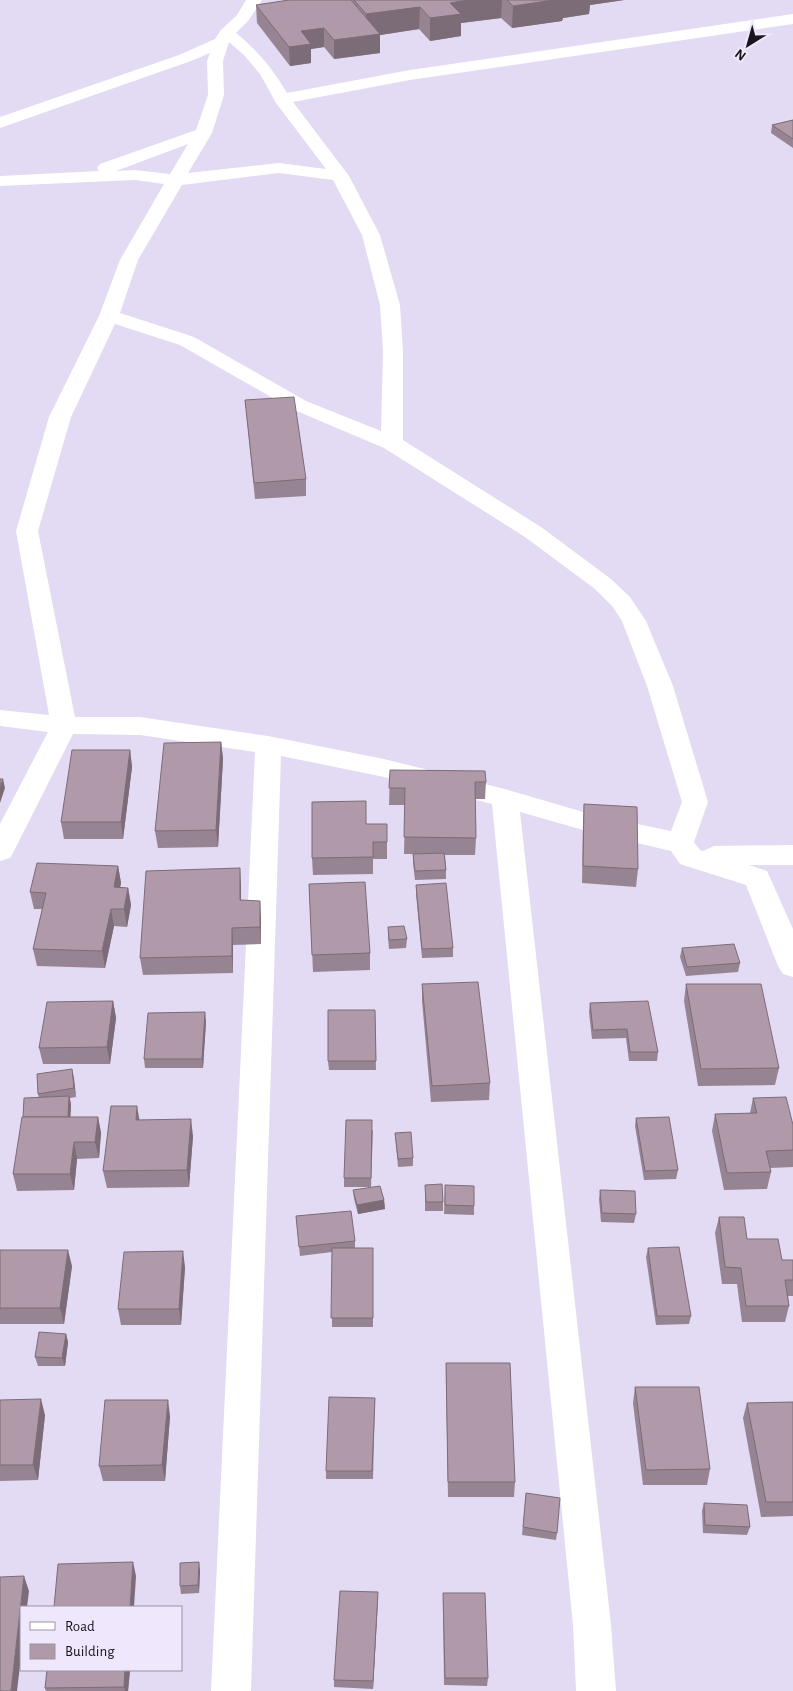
<svg xmlns="http://www.w3.org/2000/svg" width="793" height="1691" viewBox="0 0 793 1691" font-family="'Alegreya Sans',sans-serif">
	<style>
		.lines { fill: none; stroke-linecap: round; stroke-linejoin: round }
		.minor { fill: #fff; fill-rule: evenodd }
		.wall { fill: #978492 }
		.shaded-wall { fill: #7b6c77 }
		.building { fill: #b09aaa; stroke: #7b6c77 }
	</style>
	<rect width="100%" height="100%" fill="#e3daf3"/>
	<g class="lines">
		<path class="minor" d="M 246,0 L 262,0 L 248,21 L 236,33 C 258,51 273,69 287,93 L 410,70 L 793,14 L 793,24 L 410,80 L 293,102 L 349,176 L 380,235 L 400,305 L 403,351 L 403,440 L 541,527 L 611,579 L 630,597 L 646,621 L 673,686 L 708,802 L 694,842 L 700,850 L 703,851 L 714,846 L 793,845 L 793,865 L 749,865 L 767,871 L 793,929 L 793,977 L 783,974 L 778,966 L 746,885 L 680,864 L 671,851 L 590,832 L 520,812 L 611,1625 L 616,1691 L 576,1691 L 573,1625 L 492,804 L 384,777 L 281,756 L 251,1691 L 211,1691 L 255,752 L 140,735 L 73,734 L 14,851 L 10,858 L 0,861 L 0,824 L 48,732 L 0,726 L 0,710 L 49,715 L 16,531 L 49,417 L 99,316 L 120,260 L 164,184 L 135,180 L 0,186 L 0,176 L 99,171 L 97,168 L 100,164 L 196,130 L 208,95 L 207,61 L 210,53 L 191,61 L 0,128 L 0,117 L 179,55 L 215,39 L 221,30 L 237,15 ZM 229,42 L 244,55 L 260,74 L 276,103 L 326,169 L 279,163 L 188,173 L 212,133 L 224,95 L 223,61 ZM 188,144 L 170,174 L 135,170 L 116,171 ZM 279,173 L 333,180 L 362,235 L 380,305 L 383,351 L 381,431 L 306,401 L 194,337 L 120,313 L 138,260 L 182,185 ZM 115,324 L 180,345 L 292,409 L 384,448 L 525,537 L 595,589 L 613,607 L 622,621 L 647,686 L 682,802 L 671,831 L 590,814 L 505,789 L 384,759 L 268,736 L 140,717 L 75,717 L 38,531 L 71,417 Z"/>
	</g>
	<g class="wall">
		<polygon points="289,0 624,0 590,5 589,14 563,18 562,21 512,28 501,18 461,23 461,36 430,41 419,29 380,35 380,53 334,59 324,47 311,49 311,63 290,66 257,23 256,5"/>
		<polygon points="793,120 793,148 771,133 772,125"/>
		<polygon points="245,400 306,479 306,496 255,499"/>
		<polygon points="221,742 223,759 218,847 158,848 155,831"/>
		<polygon points="130,750 132,767 123,839 64,839 61,822"/>
		<polygon points="390,770 486,782 485,799 475,799 476,838 475,855 445,855 446,870 446,879 415,880 413,863 413,854 404,854 405,805 389,805"/>
		<polygon points="584,804 638,869 636,887 582,883 583,821"/>
		<polygon points="366,824 387,842 387,859 373,859 373,874 313,875 312,858"/>
		<polygon points="118,866 121,883 120,888 128,888 131,905 127,927 114,926 105,968 37,966 33,949 42,909 34,909 30,892"/>
		<polygon points="309,884 370,953 370,970 313,972"/>
		<polygon points="241,885 241,900 261,918 261,944 233,945 233,973 143,975 140,958"/>
		<polygon points="416,885 453,948 453,957 422,958 416,894"/>
		<polygon points="388,927 407,939 406,948 389,949 388,937"/>
		<polygon points="682,948 740,963 738,972 686,976 680,957"/>
		<polygon points="422,984 490,1083 489,1100 431,1102 422,1001"/>
		<polygon points="686,984 779,1068 775,1085 698,1086 684,1001"/>
		<polygon points="113,1001 116,1018 110,1064 43,1064 39,1048"/>
		<polygon points="590,1003 658,1052 657,1061 629,1061 626,1038 592,1039 589,1012"/>
		<polygon points="375,1010 376,1070 329,1070 328,1061"/>
		<polygon points="206,1021 203,1068 145,1068 144,1059"/>
		<polygon points="72,1069 76,1097 70,1098 71,1105 70,1117 98,1117 101,1133 99,1158 77,1159 74,1190 17,1191 13,1174 39,1098 38,1094"/>
		<polygon points="753,1098 793,1125 793,1167 770,1168 771,1172 767,1189 724,1190 712,1131 715,1114 750,1113"/>
		<polygon points="636,1118 678,1170 676,1179 644,1180 635,1126"/>
		<polygon points="139,1120 193,1136 189,1187 107,1188 103,1171"/>
		<polygon points="373,1129 371,1187 344,1187 344,1178"/>
		<polygon points="395,1133 413,1158 413,1166 398,1167"/>
		<polygon points="425,1185 443,1202 443,1211 425,1211"/>
		<polygon points="445,1185 474,1206 474,1215 444,1214"/>
		<polygon points="353,1190 384,1200 385,1209 358,1214 354,1199"/>
		<polygon points="600,1190 636,1214 634,1223 601,1222 599,1199"/>
		<polygon points="296,1216 355,1241 355,1248 373,1248 373,1327 332,1327 332,1252 300,1256"/>
		<polygon points="719,1217 747,1239 782,1260 793,1260 793,1296 788,1296 789,1306 785,1322 742,1322 737,1284 722,1284 715,1233"/>
		<polygon points="648,1248 691,1316 689,1324 656,1325 646,1257"/>
		<polygon points="0,1250 72,1266 64,1324 0,1324"/>
		<polygon points="185,1267 181,1325 121,1325 118,1309"/>
		<polygon points="66,1334 68,1342 65,1366 38,1366 35,1357"/>
		<polygon points="446,1363 515,1482 514,1497 448,1497 446,1379"/>
		<polygon points="635,1387 710,1469 707,1485 643,1485 633,1403"/>
		<polygon points="375,1398 373,1479 326,1479 326,1471"/>
		<polygon points="0,1400 45,1415 38,1480 0,1481"/>
		<polygon points="793,1402 793,1516 761,1517 743,1418 747,1403"/>
		<polygon points="170,1416 165,1481 103,1481 99,1466"/>
		<polygon points="526,1493 557,1533 556,1540 522,1535"/>
		<polygon points="704,1503 750,1527 747,1535 703,1533 702,1511"/>
		<polygon points="200,1570 199,1593 181,1594 180,1586"/>
		<polygon points="378,1592 373,1689 334,1687 334,1680"/>
		<polygon points="443,1593 488,1678 487,1686 444,1685"/>
		<polygon points="130,1670 128,1691 46,1691 45,1688"/>
	</g>
	<g class="shaded-wall">
		<polygon points="469,0 502,0 501,18 461,23 461,36 430,41 430,18 450,3"/>
		<polygon points="554,0 624,0 590,5 589,14 563,18 562,21 512,28 513,6"/>
		<polygon points="420,7 419,29 380,35 380,53 334,59 334,40 367,36 366,14"/>
		<polygon points="324,28 324,47 311,49 311,63 290,66 289,47 301,31"/>
		<polygon points="221,742 223,759 218,847 216,830"/>
		<polygon points="130,750 132,767 123,839 121,822"/>
		<polygon points="3,779 5,788 0,803 0,788"/>
		<polygon points="118,866 121,883 116,904 114,887"/>
		<polygon points="240,868 241,885 241,918 240,900"/>
		<polygon points="128,888 131,905 127,927 124,909"/>
		<polygon points="260,901 261,918 261,944 260,927"/>
		<polygon points="111,909 114,926 105,968 102,951"/>
		<polygon points="232,928 233,945 233,973 232,956"/>
		<polygon points="113,1001 116,1018 110,1064 107,1047"/>
		<polygon points="205,1012 206,1021 203,1068 202,1059"/>
		<polygon points="72,1069 74,1078 76,1097 74,1088"/>
		<polygon points="69,1096 71,1105 70,1127 68,1118"/>
		<polygon points="137,1106 140,1123 136,1120"/>
		<polygon points="98,1117 101,1133 99,1158 95,1142"/>
		<polygon points="191,1119 193,1136 189,1187 187,1170"/>
		<polygon points="74,1142 77,1159 74,1190 70,1174"/>
		<polygon points="384,1200 385,1209 358,1214 357,1205"/>
		<polygon points="68,1250 72,1266 64,1324 60,1308"/>
		<polygon points="183,1251 185,1267 181,1325 179,1309"/>
		<polygon points="66,1334 68,1342 65,1366 62,1358"/>
		<polygon points="41,1399 45,1415 38,1480 33,1465"/>
		<polygon points="168,1400 170,1416 165,1481 162,1465"/>
		<polygon points="133,1562 136,1576 134,1607 130,1607"/>
		<polygon points="199,1562 200,1570 199,1593 198,1585"/>
		<polygon points="24,1576 29,1591 27,1607 21,1607 21,1657 17,1691 11,1691"/>
		<polygon points="378,1592 378,1600 373,1689 373,1681"/>
		<polygon points="125,1670 130,1670 128,1691 125,1691 124,1687"/>
	</g>
	<g class="building">
		<polygon points="289,0 351,0 380,34 334,40 324,28 301,31 311,44 289,47 256,5"/>
		<polygon points="354,0 469,0 450,3 461,14 430,18 420,7 366,14"/>
		<polygon points="507,0 554,0 513,6"/>
		<polygon points="793,120 793,139 772,125"/>
		<polygon points="294,397 306,479 254,483 245,400"/>
		<polygon points="221,742 216,830 155,831 164,743"/>
		<polygon points="72,750 130,750 121,822 61,822"/>
		<polygon points="390,770 485,771 486,782 475,782 476,838 404,837 405,788 389,788"/>
		<polygon points="0,779 3,779 0,788"/>
		<polygon points="366,801 366,824 387,824 387,842 373,842 373,857 312,858 312,802"/>
		<polygon points="584,804 637,807 638,869 583,866"/>
		<polygon points="444,853 446,870 415,871 413,854"/>
		<polygon points="37,863 118,866 114,887 128,888 124,909 111,909 102,951 33,949 46,893 30,892"/>
		<polygon points="240,868 240,900 260,901 260,927 232,928 232,956 140,958 146,871"/>
		<polygon points="365,882 370,953 312,955 309,884"/>
		<polygon points="446,883 453,948 422,949 416,885"/>
		<polygon points="404,926 407,939 389,940 388,927"/>
		<polygon points="734,944 740,963 687,967 682,948"/>
		<polygon points="478,982 490,1083 432,1086 422,984"/>
		<polygon points="686,984 761,984 779,1068 701,1069"/>
		<polygon points="113,1001 107,1047 39,1048 47,1002"/>
		<polygon points="648,1001 658,1052 630,1052 627,1029 593,1030 590,1003"/>
		<polygon points="328,1010 375,1010 376,1061 328,1061"/>
		<polygon points="205,1012 202,1059 144,1059 148,1013"/>
		<polygon points="72,1069 74,1088 38,1094 37,1074"/>
		<polygon points="69,1096 68,1117 23,1117 24,1098"/>
		<polygon points="786,1097 793,1125 793,1150 766,1151 771,1172 727,1173 715,1114 757,1113 753,1098"/>
		<polygon points="111,1106 137,1106 136,1120 191,1119 187,1170 103,1171"/>
		<polygon points="22,1117 98,1117 95,1142 74,1142 70,1174 13,1174"/>
		<polygon points="669,1117 678,1170 645,1171 636,1118"/>
		<polygon points="346,1120 372,1120 371,1178 344,1178"/>
		<polygon points="411,1132 413,1158 398,1159 395,1133"/>
		<polygon points="442,1184 443,1202 426,1202 425,1185"/>
		<polygon points="445,1185 474,1186 474,1206 445,1205"/>
		<polygon points="380,1186 384,1200 357,1205 353,1190"/>
		<polygon points="600,1190 635,1191 636,1214 602,1213"/>
		<polygon points="351,1211 355,1241 299,1247 296,1216"/>
		<polygon points="719,1217 744,1217 747,1239 778,1239 782,1260 793,1260 793,1280 785,1280 789,1306 746,1306 741,1268 725,1267"/>
		<polygon points="679,1247 691,1316 657,1316 648,1248"/>
		<polygon points="332,1248 373,1248 373,1318 331,1318"/>
		<polygon points="0,1250 68,1250 60,1308 0,1308"/>
		<polygon points="183,1251 179,1309 118,1309 124,1252"/>
		<polygon points="39,1332 66,1334 62,1358 35,1357"/>
		<polygon points="446,1363 510,1363 515,1482 448,1482"/>
		<polygon points="635,1387 699,1387 710,1469 646,1470"/>
		<polygon points="329,1397 375,1398 372,1471 326,1471"/>
		<polygon points="41,1399 33,1465 0,1465 0,1400"/>
		<polygon points="105,1400 168,1400 162,1465 99,1466"/>
		<polygon points="793,1402 793,1502 766,1502 747,1403"/>
		<polygon points="526,1493 560,1498 557,1533 523,1527"/>
		<polygon points="704,1503 747,1505 750,1527 705,1525"/>
		<polygon points="133,1562 130,1607 54,1607 58,1564"/>
		<polygon points="199,1562 198,1585 180,1586 180,1563"/>
		<polygon points="24,1576 11,1691 0,1691 0,1577"/>
		<polygon points="340,1591 378,1592 373,1681 334,1680"/>
		<polygon points="443,1593 485,1593 488,1678 445,1678"/>
		<polygon points="47,1670 125,1670 124,1687 45,1688"/>
	</g>
	<rect x="20" y="1606" width="162" height="65" fill="#efe8fc" stroke="#9993a2"/>
	<rect x="30" y="1622" width="25" height="8" fill="#ffffff" stroke="#9993a2"/>
	<text x="65" y="1631" font-size="15" fill="#17141c">Road</text>
	<rect x="30" y="1644" width="25" height="15" fill="#b09aaa" stroke="#9993a2"/>
	<text x="65" y="1656" font-size="15" fill="#17141c">Building</text>
	<g transform="translate(748 45) rotate(217)" stroke="#efe8fc" stroke-width="4" paint-order="stroke">
	<path d="M0-4L9 19L0 12L-9 19Z" fill="#17141c"/>
	<text y="-8" font-size="14" font-weight="bold" text-anchor="middle" fill="#17141c">N</text>
	</g>
</svg>
